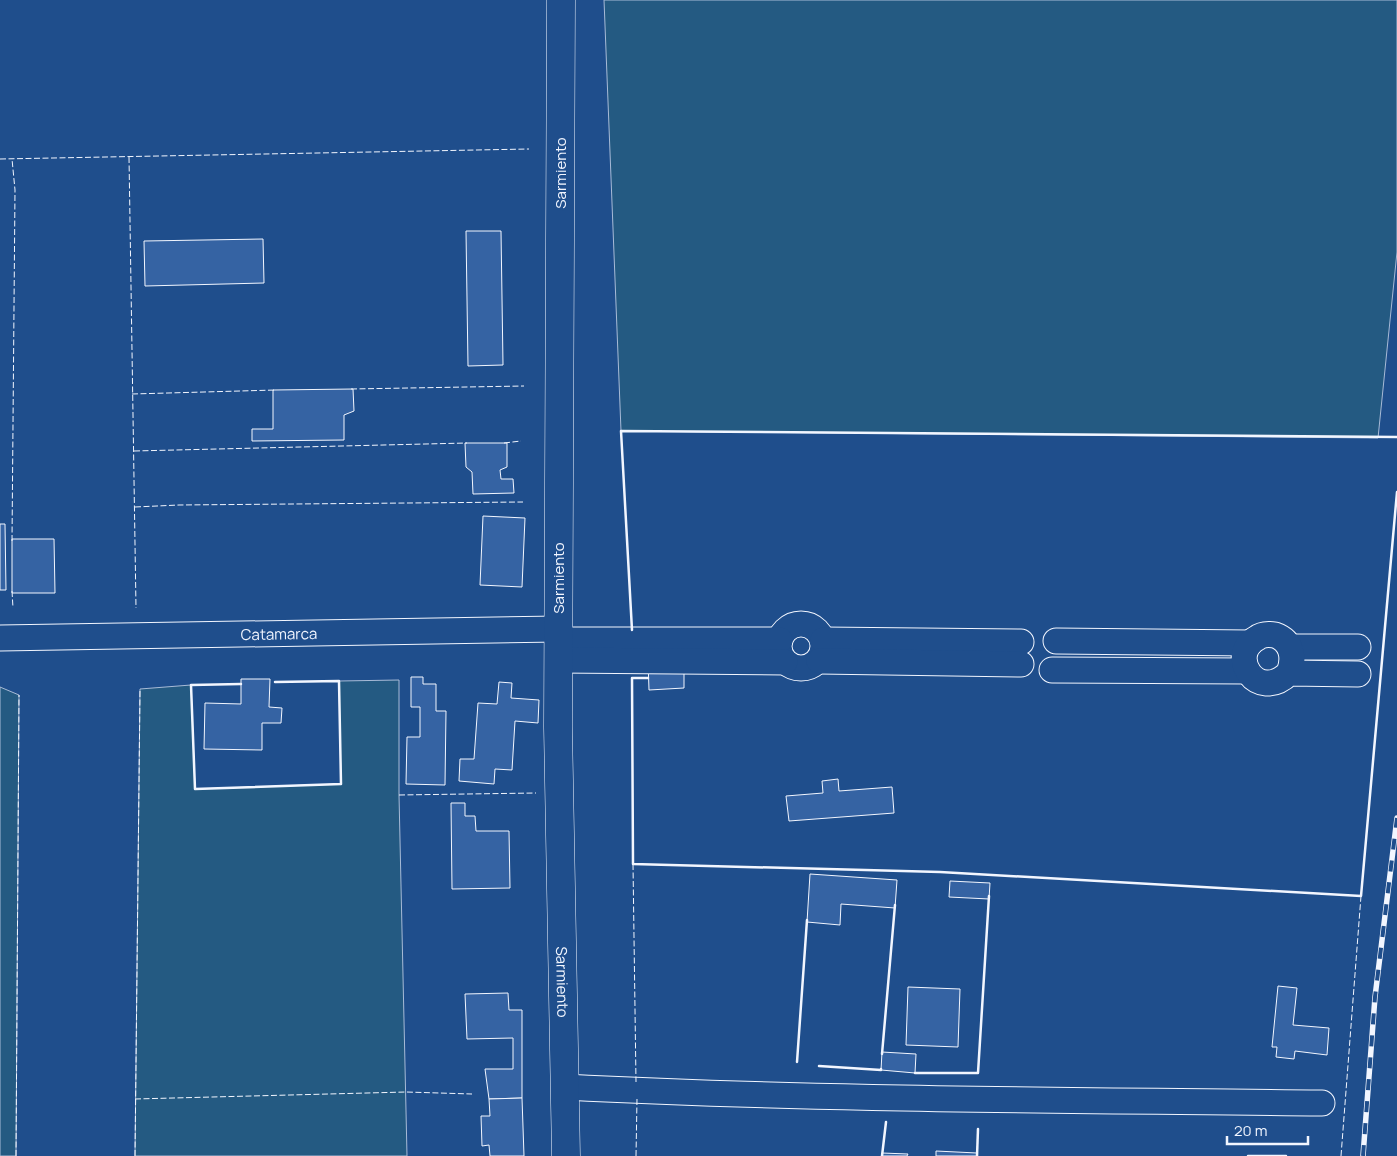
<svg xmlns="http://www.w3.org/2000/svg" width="1397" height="1156" viewBox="0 0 1397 1156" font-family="Manrope,sans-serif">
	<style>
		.green { fill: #245a82; stroke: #a8bbd7 }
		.building { fill: #3563a3; stroke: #f2f6ff }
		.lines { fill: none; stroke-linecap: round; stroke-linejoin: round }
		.street-casing { stroke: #f2f6ff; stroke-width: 27 }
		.secondary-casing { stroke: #f2f6ff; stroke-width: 29 }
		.street { stroke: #1f4e8c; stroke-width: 25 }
		.secondary { stroke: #1f4e8c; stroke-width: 28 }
		.rail-casing { stroke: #f2f6ff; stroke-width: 5.5 }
		.rail { stroke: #1f4e8c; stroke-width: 4; stroke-dasharray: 11; stroke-linecap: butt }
		.fence { stroke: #f2f6ff; stroke-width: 1; stroke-dasharray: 6 2.5; stroke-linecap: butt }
		.wall { stroke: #f2f6ff; stroke-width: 2.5 }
		.labels { text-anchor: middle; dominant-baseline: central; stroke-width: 4; stroke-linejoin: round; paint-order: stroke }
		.street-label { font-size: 15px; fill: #f2f6ff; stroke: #1f4e8c }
	</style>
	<rect width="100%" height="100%" fill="#1f4e8c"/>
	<g class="green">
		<polygon points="604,0 1397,0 1397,252 1378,438 621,431"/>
		<polygon points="399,680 399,795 407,1156 135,1156 140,689 191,685 195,789 341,784 339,681"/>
		<polygon points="0,687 19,695 16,1156 0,1156"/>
	</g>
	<g class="building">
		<polygon points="466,231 501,231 503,365 468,366"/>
		<polygon points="263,239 264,283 145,286 144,241"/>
		<polygon points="353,389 354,411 344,415 344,440 252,441 252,429 273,429 273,390"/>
		<polygon points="465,443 507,443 507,467 500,470 501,479 513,479 514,493 473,494 472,472 466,467"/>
		<polygon points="483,516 525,518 522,587 480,585"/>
		<polygon points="0,524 5,524 6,590 0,590"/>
		<polygon points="12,539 54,539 55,593 12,593"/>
		<polygon points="684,639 684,688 649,690 648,661"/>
		<polygon points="411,677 423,677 423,684 436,684 436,711 446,711 445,785 406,784 407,737 420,737 420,707 411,707"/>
		<polygon points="241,679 270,679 269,707 282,708 281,723 262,723 262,750 204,749 205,703 241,704"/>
		<polygon points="499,682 512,683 511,698 539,700 538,723 515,721 512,770 495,769 494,784 459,781 460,759 474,759 478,703 497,704"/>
		<polygon points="838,779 839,791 892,787 894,813 789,821 786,796 823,793 822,781"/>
		<polygon points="451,803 465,803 465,816 475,816 476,831 509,831 510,888 452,889"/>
		<polygon points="810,874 897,880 895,908 841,904 840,925 807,922"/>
		<polygon points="950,881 990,883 989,899 949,897"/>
		<polygon points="1278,986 1297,988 1293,1025 1329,1028 1327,1055 1295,1051 1294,1059 1276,1057 1277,1047 1272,1047"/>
		<polygon points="908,987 960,989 958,1047 906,1045"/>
		<polygon points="508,993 509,1010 522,1010 522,1098 489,1099 485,1069 513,1069 513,1038 467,1039 465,994"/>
		<polygon points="882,1052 916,1054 915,1073 881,1070"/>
		<polygon points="522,1098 524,1156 490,1156 489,1145 482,1146 481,1116 490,1116 489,1099"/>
		<polygon points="936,1151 977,1153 977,1156 936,1156"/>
		<polygon points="882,1153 908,1154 907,1156 882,1156"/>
	</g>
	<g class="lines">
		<defs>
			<g id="street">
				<circle cx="801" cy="646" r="22"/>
				<path id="s1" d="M 0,638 L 558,629"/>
				<polyline points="558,640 780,640"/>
				<polyline points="823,640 1021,642"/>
				<polyline points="1056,641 1250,643"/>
				<polyline points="1290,647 1358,647"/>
				<polyline points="558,660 785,662"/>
				<polyline points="819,661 1021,664"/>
				<polyline points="1052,670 1247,671"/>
				<path d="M 1289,673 C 1295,658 1292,641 1275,635 C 1269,634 1262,634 1257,638 C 1226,655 1257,704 1289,673 L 1358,674"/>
				<path d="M 565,1087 C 817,1100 1070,1100 1322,1103"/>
			</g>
			<g id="secondary">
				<path id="s2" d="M 561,0 L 558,727 L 566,1156"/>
			</g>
		</defs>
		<use href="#street" class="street-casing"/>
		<use href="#secondary" class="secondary-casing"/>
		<use href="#street" class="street"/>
		<use href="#secondary" class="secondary"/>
		<defs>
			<polyline id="rail" points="1363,1156 1375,997 1397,818"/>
		</defs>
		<use href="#rail" class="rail-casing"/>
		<use href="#rail" class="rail"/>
		<g class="fence">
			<polyline points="129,157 136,608"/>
			<polyline points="0,159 529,149"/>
			<polyline points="351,389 524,386"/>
			<polyline points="132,394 276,390"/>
			<polyline points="504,443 521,441"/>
			<polyline points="134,451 467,443"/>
			<polyline points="135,507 179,505 523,502"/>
			<polyline points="12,541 15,190 12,159"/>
			<polyline points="12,591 13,608"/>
			<polyline points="399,795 536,793"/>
			<polyline points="633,864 636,1082"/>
			<polyline points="135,1099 406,1092 472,1094"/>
			<polyline points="16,1156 19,695"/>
			<polyline points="135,1156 140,689"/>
			<polyline points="636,1156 637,1099"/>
			<polyline points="1341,1156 1361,896"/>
		</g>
		<g class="wall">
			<polyline points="632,630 621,431 1397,437"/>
			<polyline points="648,678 632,678 633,864 940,872 1361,896 1397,492"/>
			<polyline points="241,684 191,685 195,789 341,784 339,681 275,682"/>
			<polyline points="882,1054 895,905"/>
			<polyline points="797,1062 807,920"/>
			<polyline points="819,1066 881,1070 881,1069"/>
			<polyline points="915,1073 978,1073 989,896"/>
			<polyline points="882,1156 886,1122"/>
			<polyline points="977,1156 978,1129"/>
			<polyline points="1248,1156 1286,1156"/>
		</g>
	</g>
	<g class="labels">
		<g class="street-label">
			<text transform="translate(560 173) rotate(-90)">Sarmiento</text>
			<text transform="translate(558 578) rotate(-90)">Sarmiento</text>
			<text stroke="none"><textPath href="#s1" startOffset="279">Catamarca</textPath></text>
			<text stroke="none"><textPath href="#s2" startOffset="982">Sarmiento</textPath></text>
		</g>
	</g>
	<path d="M1227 1136v8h81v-8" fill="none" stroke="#f2f6ff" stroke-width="2.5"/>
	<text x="1234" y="1136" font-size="15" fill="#f2f6ff" stroke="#1f4e8c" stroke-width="4" paint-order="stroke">20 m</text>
</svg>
